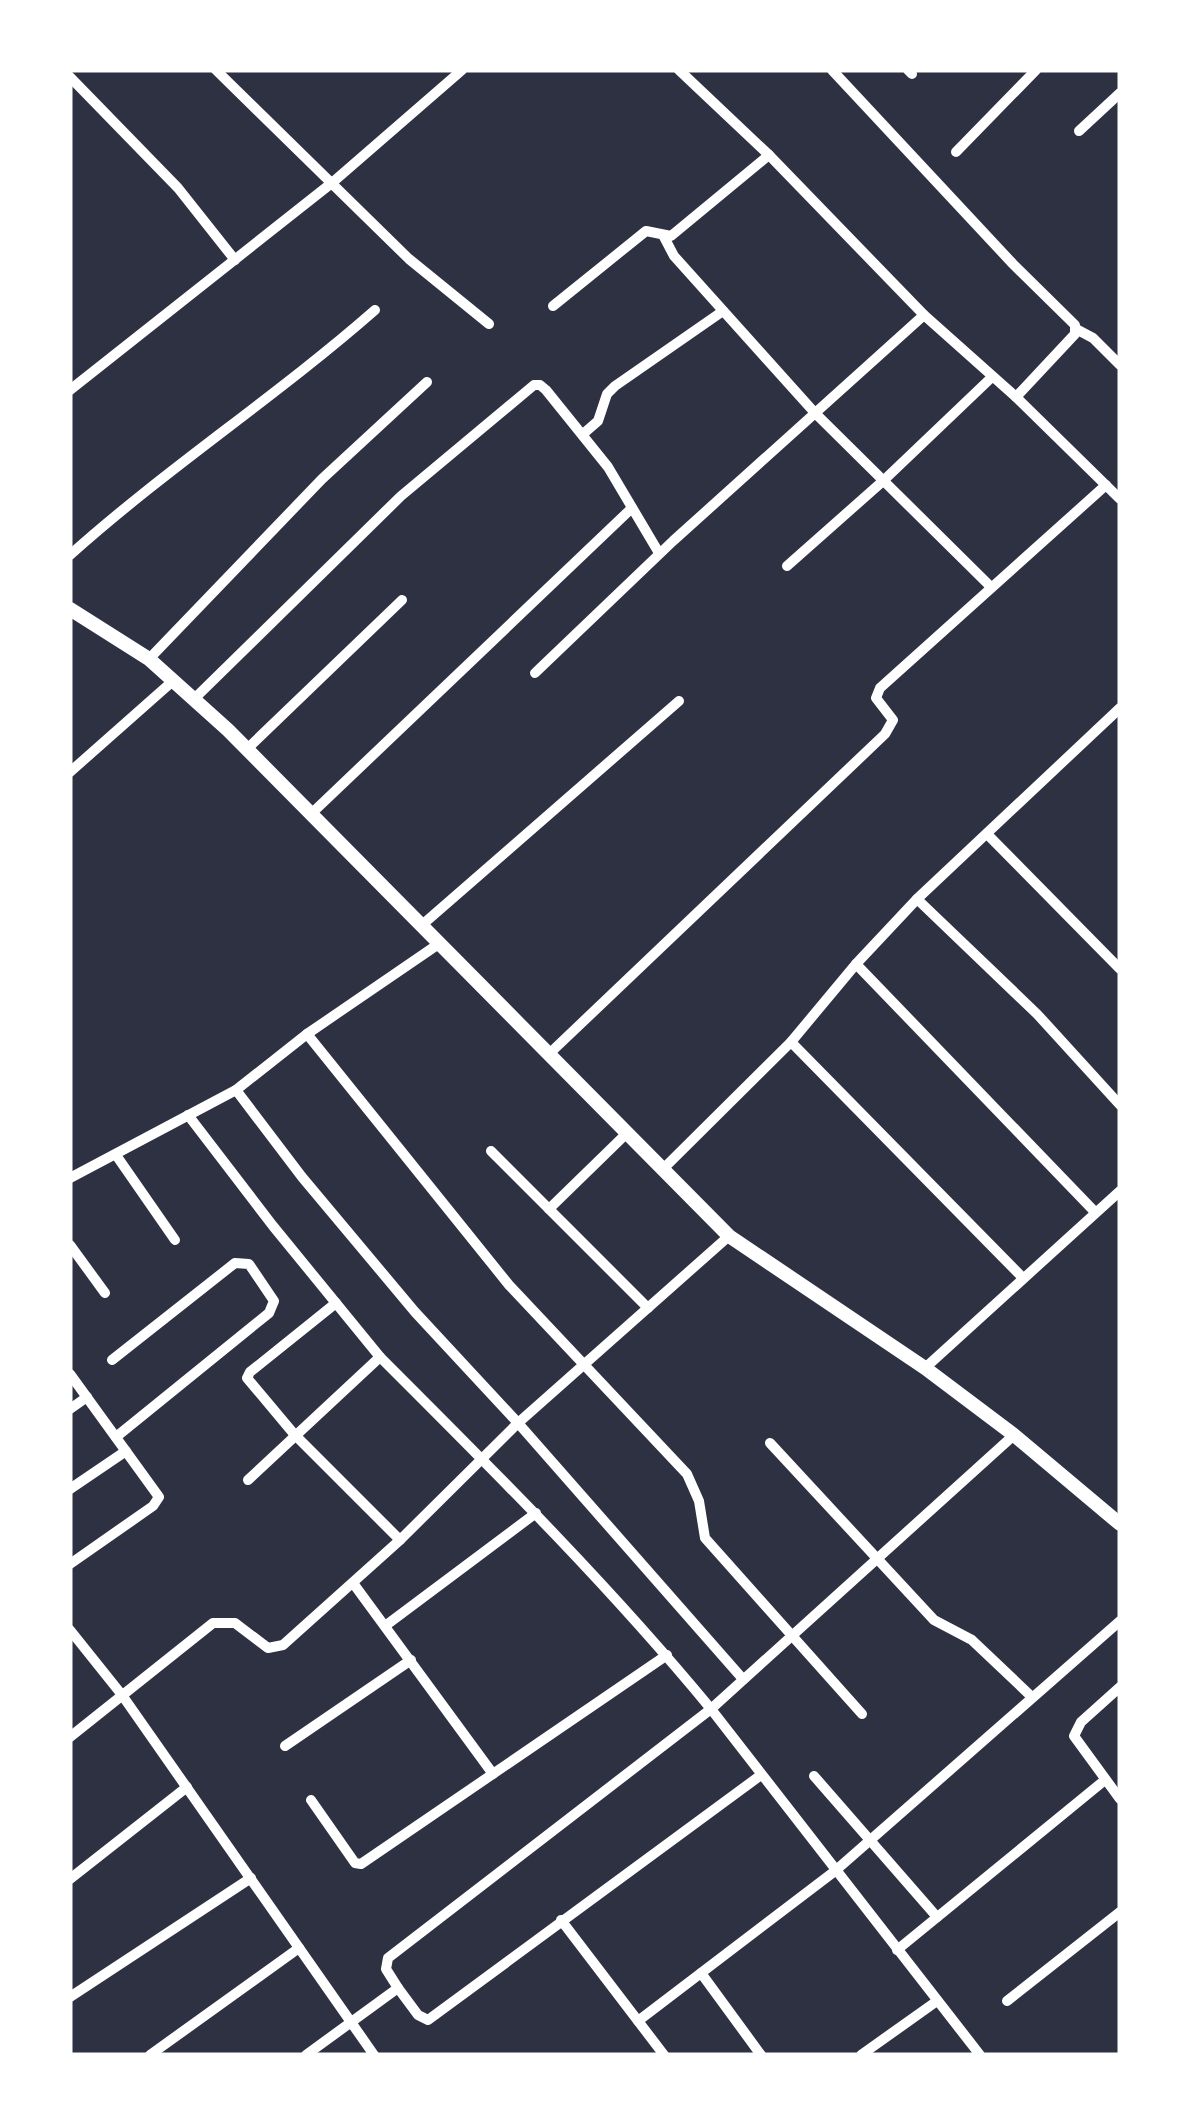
<svg xmlns="http://www.w3.org/2000/svg" width="1190" height="2125" viewBox="0 0 1190 2125" font-family="Montserrat,sans-serif">
	<style>
		.lines { fill: none; stroke-linecap: round; stroke-linejoin: round }
		.minor { stroke: #fff; stroke-width: 10 }
		.tertiary { stroke: #fff; stroke-width: 14 }
	</style>
	<rect width="100%" height="100%" fill="#2d3142"/>
	<g class="lines">
		<g class="minor">
			<polyline points="216,70 409,259 489,324"/>
			<polyline points="679,70 769,155 924,315 1016,397 1120,499"/>
			<polyline points="832,70 1013,264 1075,325 1075,334 1016,397"/>
			<polyline points="908,70 912,74"/>
			<polyline points="70,77 178,188 235,260"/>
			<polyline points="1079,131 1120,93"/>
			<polyline points="956,152 1036,70"/>
			<polyline points="663,235 674,256 815,413 990,586"/>
			<polyline points="553,306 646,231 671,236 769,155"/>
			<polyline points="1076,329 1093,338 1120,365"/>
			<polyline points="70,390 333,182 462,70"/>
			<polyline points="583,434 598,421 607,394 615,386 723,311"/>
			<path d="M 70,555 C 167,468 277,396 375,310"/>
			<polyline points="787,566 883,481 992,377"/>
			<polyline points="149,659 322,479 427,382"/>
			<polyline points="535,673 673,541 924,315"/>
			<polyline points="194,699 401,496 534,385 540,385 546,390 608,467 659,553"/>
			<polyline points="246,750 402,600"/>
			<polyline points="70,772 174,680"/>
			<polyline points="311,814 632,508"/>
			<polyline points="988,835 1120,969"/>
			<polyline points="917,899 1037,1014 1120,1105"/>
			<polyline points="422,925 679,701"/>
			<polyline points="856,964 1095,1212"/>
			<polyline points="307,1034 509,1285 687,1474 699,1501 705,1538 862,1714"/>
			<polyline points="791,1042 1023,1278"/>
			<polyline points="549,1054 885,734 893,720 876,698 880,688 1106,485"/>
			<polyline points="236,1090 302,1177 415,1312 518,1423 742,1678"/>
			<polyline points="188,1115 273,1226 380,1357"/>
			<polyline points="491,1151 648,1308"/>
			<polyline points="116,1155 175,1240"/>
			<polyline points="662,1170 791,1042 856,964 917,899 1120,708"/>
			<polyline points="70,1178 236,1090 307,1034 440,943"/>
			<polyline points="549,1209 626,1134"/>
			<polyline points="70,1245 105,1293"/>
			<polyline points="336,1303 250,1372 247,1378 294,1434 400,1540"/>
			<polyline points="112,1360 235,1263 249,1264 274,1301 269,1313 116,1437"/>
			<polyline points="925,1368 1120,1191"/>
			<polyline points="70,1374 159,1497 153,1506 70,1564"/>
			<polyline points="70,1409 87,1397"/>
			<polyline points="770,1443 934,1620 972,1640 1032,1697"/>
			<path d="M 248,1480 L 380,1357 C 494,1471 608,1584 711,1709 L 388,1958 L 386,1969 L 398,1988 L 306,2055"/>
			<polyline points="70,1489 126,1451"/>
			<polyline points="353,1583 493,1774"/>
			<polyline points="385,1626 536,1513"/>
			<polyline points="70,1630 122,1695 374,2055"/>
			<polyline points="1120,1687 1081,1722 1074,1736 1120,1799"/>
			<polyline points="70,1737 213,1623 235,1623 268,1648 283,1645 400,1540 518,1423 729,1236"/>
			<polyline points="285,1746 411,1660"/>
			<polyline points="814,1776 937,1917"/>
			<polyline points="311,1800 355,1863 361,1864 667,1655"/>
			<polyline points="70,1879 187,1787"/>
			<polyline points="561,1920 664,2055"/>
			<polyline points="897,1950 1105,1780"/>
			<polyline points="701,1973 761,2055"/>
			<polyline points="398,1988 418,2015 428,2020 761,1775"/>
			<polyline points="70,1997 251,1878"/>
			<polyline points="1007,2001 1120,1912"/>
			<polyline points="638,2021 835,1871 1120,1621"/>
			<polyline points="150,2055 299,1948"/>
			<polyline points="861,2055 937,2001"/>
			<polyline points="980,2055 711,1709 1014,1435"/>
		</g>
		<polyline class="tertiary" points="70,609 149,659 228,730 729,1236 925,1368 1014,1435 1120,1524"/>
	</g>
	<rect width="1190" height="2125" fill="none" stroke="#ffffff" stroke-width="145"/>
</svg>
